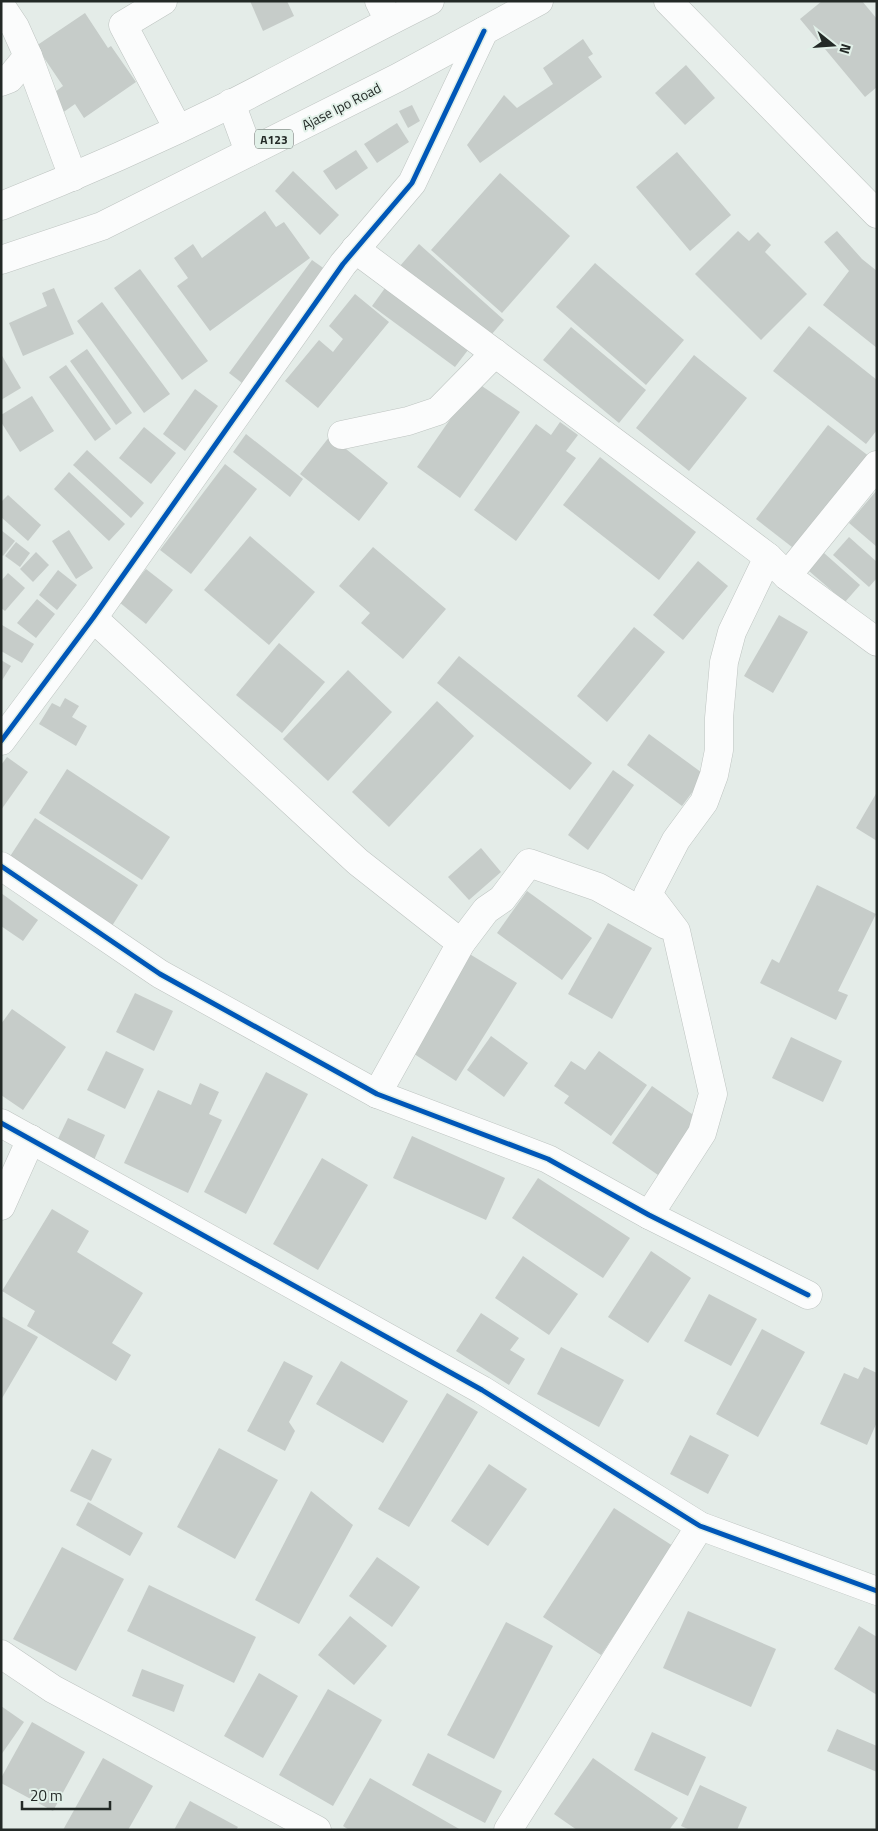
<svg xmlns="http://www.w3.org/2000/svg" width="878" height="1831" viewBox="0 0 878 1831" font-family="'Titillium Web',sans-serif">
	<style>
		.building { fill: #c6ccc9 }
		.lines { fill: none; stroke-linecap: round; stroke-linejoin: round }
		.minor-casing { stroke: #bec4c1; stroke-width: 29 }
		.highway-casing { stroke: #bec4c1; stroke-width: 29 }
		.minor { stroke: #fbfcfc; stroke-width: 28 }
		.highway { stroke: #fbfcfc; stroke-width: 28 }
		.cycleway-casing { stroke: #e1f0e8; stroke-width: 8 }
		.cycleway { stroke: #0057b8; stroke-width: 5 }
		.labels { text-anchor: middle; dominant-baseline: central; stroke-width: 4; stroke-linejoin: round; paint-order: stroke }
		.shield { fill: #e1f0e8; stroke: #5c6560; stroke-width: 1 }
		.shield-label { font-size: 12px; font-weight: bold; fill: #232926 }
		.street-label { font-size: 14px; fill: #232926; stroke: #e1f0e8 }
	</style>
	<rect width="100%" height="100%" fill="#e4ece8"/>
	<g class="building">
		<polygon points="250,1 287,1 294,16 263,31"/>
		<polygon points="822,1 862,1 877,19 877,87 865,97 800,19"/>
		<polygon points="85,13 108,48 111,46 136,82 84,118 75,104 58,116 47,98 63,86 36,46"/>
		<polygon points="583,39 593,54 588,57 602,77 480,163 467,145 504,95 517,108 553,84 543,68"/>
		<polygon points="686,65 715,98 685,125 655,93"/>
		<polygon points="412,105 420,121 408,128 399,111"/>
		<polygon points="397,123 409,142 377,163 364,144"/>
		<polygon points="356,150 368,168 336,190 323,171"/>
		<polygon points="677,152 731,215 690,251 636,187"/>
		<polygon points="293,171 339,215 320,235 275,191"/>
		<polygon points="500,173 570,236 502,313 431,250"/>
		<polygon points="265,211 276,227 284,222 310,258 210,331 177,286 188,278 174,258 193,244 202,258"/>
		<polygon points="738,231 749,241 758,232 771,245 765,252 807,294 761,340 695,274"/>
		<polygon points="837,231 862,259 877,271 877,348 823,305 849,271 824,242"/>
		<polygon points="419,244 504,320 485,342 400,266"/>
		<polygon points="312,260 329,272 246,386 229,373"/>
		<polygon points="595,263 684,340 646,385 556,307"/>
		<polygon points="140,269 208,361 182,380 114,288"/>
		<polygon points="54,288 74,334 23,356 9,323 47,306 42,293"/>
		<polygon points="385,288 468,350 455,367 372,306"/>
		<polygon points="355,294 389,322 318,408 285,381 319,340 333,352 343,339 329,326"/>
		<polygon points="102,302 170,394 144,413 77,321"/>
		<polygon points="809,326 877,380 877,430 866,444 773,371"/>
		<polygon points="571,327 646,390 619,423 543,360"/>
		<polygon points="87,349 132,413 116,425 70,361"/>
		<polygon points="1,354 21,388 1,400"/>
		<polygon points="694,355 747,398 689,471 636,428"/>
		<polygon points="66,365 111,429 95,441 49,377"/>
		<polygon points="476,382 520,412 460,498 417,467"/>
		<polygon points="195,389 218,406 185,451 163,434"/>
		<polygon points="32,396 54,431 20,452 1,422 1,415"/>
		<polygon points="560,422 578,435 566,451 576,458 516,541 474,510 536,424 551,435"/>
		<polygon points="828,425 874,460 801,554 756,519"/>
		<polygon points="144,427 176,453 151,484 119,458"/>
		<polygon points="246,434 303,479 290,497 233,452"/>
		<polygon points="330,436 388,483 359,521 300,474"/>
		<polygon points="87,450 144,503 131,518 73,465"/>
		<polygon points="600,457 696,532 659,580 563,505"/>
		<polygon points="225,464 257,489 191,574 160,550"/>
		<polygon points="69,472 125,524 109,541 54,489"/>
		<polygon points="877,490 877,547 849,523"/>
		<polygon points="8,495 41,525 28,541 1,517 1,502"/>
		<polygon points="1,530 15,541 3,556 1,554"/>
		<polygon points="69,530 93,568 76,579 52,541"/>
		<polygon points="250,536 315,592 269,645 204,590"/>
		<polygon points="849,537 877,562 877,578 869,587 833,555"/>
		<polygon points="16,542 30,553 20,567 5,556"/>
		<polygon points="373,547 446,609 403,659 361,623 370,613 339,586"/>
		<polygon points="36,552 49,565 33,582 20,569"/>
		<polygon points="824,553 860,585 845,602 809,571"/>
		<polygon points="698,561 728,586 683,640 653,615"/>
		<polygon points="146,569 173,590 146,624 119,602"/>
		<polygon points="58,570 77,585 57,610 39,595"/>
		<polygon points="8,573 25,588 5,611 1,608 1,581"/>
		<polygon points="37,599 55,614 36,638 17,623"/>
		<polygon points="779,615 808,632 773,693 744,676"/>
		<polygon points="2,625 34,644 22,663 1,651"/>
		<polygon points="634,627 665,652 607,722 577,696"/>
		<polygon points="279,643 325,682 282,733 236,695"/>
		<polygon points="459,656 592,763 570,790 437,683"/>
		<polygon points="1,660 11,666 1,682"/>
		<polygon points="348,670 392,712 328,781 283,739"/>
		<polygon points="65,698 79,706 72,717 87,726 76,746 39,724 52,703 60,707"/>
		<polygon points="437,701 474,736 389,827 352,792"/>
		<polygon points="649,734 705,775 682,806 627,765"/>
		<polygon points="7,757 28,772 1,810 1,765"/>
		<polygon points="67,769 170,837 142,880 39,813"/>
		<polygon points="613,770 634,785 588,850 568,835"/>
		<polygon points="877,792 877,841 856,828"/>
		<polygon points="35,818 138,885 110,929 7,861"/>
		<polygon points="481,848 501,872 469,900 448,877"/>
		<polygon points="817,885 876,914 838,991 848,995 836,1020 760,983 772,959 779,963"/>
		<polygon points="527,891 592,938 562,980 497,933"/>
		<polygon points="1,893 38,920 23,941 1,926"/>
		<polygon points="608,923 652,948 612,1019 568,994"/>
		<polygon points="468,953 517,983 456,1081 408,1050"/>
		<polygon points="135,993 173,1011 154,1051 116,1032"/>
		<polygon points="12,1009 66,1047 23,1110 1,1095 1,1024"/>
		<polygon points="491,1036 528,1063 504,1097 467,1070"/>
		<polygon points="791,1037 842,1061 823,1102 772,1078"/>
		<polygon points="106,1051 144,1069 125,1109 87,1090"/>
		<polygon points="599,1051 647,1085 611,1136 564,1103 569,1096 554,1086 571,1061 585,1070"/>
		<polygon points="266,1072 308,1094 246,1214 204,1192"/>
		<polygon points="200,1083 219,1092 209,1114 222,1120 188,1193 124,1163 158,1090 191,1105"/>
		<polygon points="652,1086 699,1119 658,1175 612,1143"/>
		<polygon points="68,1118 105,1135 94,1160 56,1143"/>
		<polygon points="412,1136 505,1178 486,1220 393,1178"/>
		<polygon points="322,1158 368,1185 318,1270 273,1244"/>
		<polygon points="538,1178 630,1238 603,1278 512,1218"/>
		<polygon points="52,1209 89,1231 77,1252 143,1293 112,1343 131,1355 116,1381 27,1326 35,1311 2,1291"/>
		<polygon points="651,1251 691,1278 648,1343 608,1317"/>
		<polygon points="523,1256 578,1294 549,1335 495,1298"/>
		<polygon points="709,1294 757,1319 731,1366 684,1341"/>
		<polygon points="481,1313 519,1338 510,1350 525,1359 509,1385 456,1351"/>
		<polygon points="1,1316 38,1337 1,1400"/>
		<polygon points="762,1329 805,1352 758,1437 716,1414"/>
		<polygon points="561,1347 624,1380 599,1427 537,1394"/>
		<polygon points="284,1361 313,1376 289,1422 295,1431 285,1451 247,1431"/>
		<polygon points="341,1361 408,1401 383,1443 316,1404"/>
		<polygon points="864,1367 877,1373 877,1422 867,1445 820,1424 844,1373 858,1379"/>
		<polygon points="447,1393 478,1412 409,1527 378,1509"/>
		<polygon points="690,1435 729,1455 708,1494 670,1474"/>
		<polygon points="219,1448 278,1480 235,1559 177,1527"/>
		<polygon points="92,1449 112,1459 91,1501 70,1491"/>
		<polygon points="489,1464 527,1489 488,1546 451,1521"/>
		<polygon points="311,1491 353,1525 299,1624 255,1600"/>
		<polygon points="88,1502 143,1533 130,1556 76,1525"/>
		<polygon points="614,1508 673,1546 601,1655 543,1617"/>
		<polygon points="62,1547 124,1579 76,1671 13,1639"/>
		<polygon points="377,1557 420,1587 392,1627 349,1596"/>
		<polygon points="149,1585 256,1637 234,1683 127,1631"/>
		<polygon points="688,1611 776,1649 751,1707 663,1668"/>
		<polygon points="350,1616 387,1646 354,1685 318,1655"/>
		<polygon points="506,1622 553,1646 494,1759 447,1735"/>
		<polygon points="859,1626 877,1637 877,1695 834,1669"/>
		<polygon points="142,1669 184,1685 174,1712 132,1696"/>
		<polygon points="259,1673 298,1696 263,1758 224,1736"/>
		<polygon points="328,1689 382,1720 333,1806 279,1775"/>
		<polygon points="1,1706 24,1722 1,1755"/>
		<polygon points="32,1722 85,1752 53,1811 1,1783 1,1778"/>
		<polygon points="837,1729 877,1746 877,1772 827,1751"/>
		<polygon points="652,1732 706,1757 688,1796 634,1770"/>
		<polygon points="428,1753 502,1791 485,1823 412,1785"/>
		<polygon points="103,1758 153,1786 128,1830 63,1830"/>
		<polygon points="593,1758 678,1818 669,1830 577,1830 554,1814"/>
		<polygon points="370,1778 461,1830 349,1830 343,1826"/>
		<polygon points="700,1785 747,1807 737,1830 690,1830 681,1826"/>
		<polygon points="190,1801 238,1827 236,1830 174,1830"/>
	</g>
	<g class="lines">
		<defs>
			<g id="minor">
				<polyline points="163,1 123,25 178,129"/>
				<polyline points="379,1 389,21"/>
				<polyline points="668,1 877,214"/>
				<polyline points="1,6 15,27 28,56 73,177"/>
				<polyline points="1,82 9,79 28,56"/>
				<polyline points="231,103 249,152"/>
				<polyline points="355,249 715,517 768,557 787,576 877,642"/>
				<polyline points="342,435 408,421 438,411 495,353"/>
				<polyline points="787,576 877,465"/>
				<polyline points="93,618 358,862 461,943"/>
				<polyline points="1,741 93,618 343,264 412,183 484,31"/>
				<polyline points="1,866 160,974 377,1094 548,1159 649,1215 808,1295"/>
				<polyline points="377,1094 461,943 486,910 502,899 529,863 598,887 666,925"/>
				<polyline points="1,1123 482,1390 700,1526 877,1591"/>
				<polyline points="1,1206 31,1139"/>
				<polyline points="649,1215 702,1133 713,1094 676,931 648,894 676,840 704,802 714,775 719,750 719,718 724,662 732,632 768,557"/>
				<polyline points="1,1654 53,1689 317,1830"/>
				<polyline points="508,1830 700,1526"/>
			</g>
			<g id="highway">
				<path d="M 1,206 C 79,175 156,141 231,104 C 298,70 363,34 430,1"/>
				<polyline points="1,260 102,226 397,78 539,1"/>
			</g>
		</defs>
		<use href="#minor" class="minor-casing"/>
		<use href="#highway" class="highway-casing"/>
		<use href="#minor" class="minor"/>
		<use href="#highway" class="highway"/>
		<defs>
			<g id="cycleway">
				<polyline points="1,741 93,618 343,264 412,183 484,31"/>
				<polyline points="1,866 160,974 377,1094 548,1159 649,1215 808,1295"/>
				<polyline points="1,1123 482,1390 700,1526 877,1591"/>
			</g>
		</defs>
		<use href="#cycleway" class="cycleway-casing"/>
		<use href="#cycleway" class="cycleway"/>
	</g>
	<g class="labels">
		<rect class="shield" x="255" y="129.5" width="38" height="19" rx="4"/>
		<g class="shield-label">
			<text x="274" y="139">A123</text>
		</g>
		<g class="street-label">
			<text transform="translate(341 106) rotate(-27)">Ajase Ipo Road</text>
		</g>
	</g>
	<rect width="878" height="1831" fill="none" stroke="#232926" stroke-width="5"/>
	<g transform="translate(833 45) rotate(107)" stroke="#e1f0e8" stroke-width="4" paint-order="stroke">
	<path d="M0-4L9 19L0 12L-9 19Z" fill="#232926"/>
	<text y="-8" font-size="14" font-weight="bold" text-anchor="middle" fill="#232926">N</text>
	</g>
	<path d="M22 1801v8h88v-8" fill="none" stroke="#232926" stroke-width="2.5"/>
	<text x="30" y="1801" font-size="15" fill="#232926" stroke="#e1f0e8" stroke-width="4" paint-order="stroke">20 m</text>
</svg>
